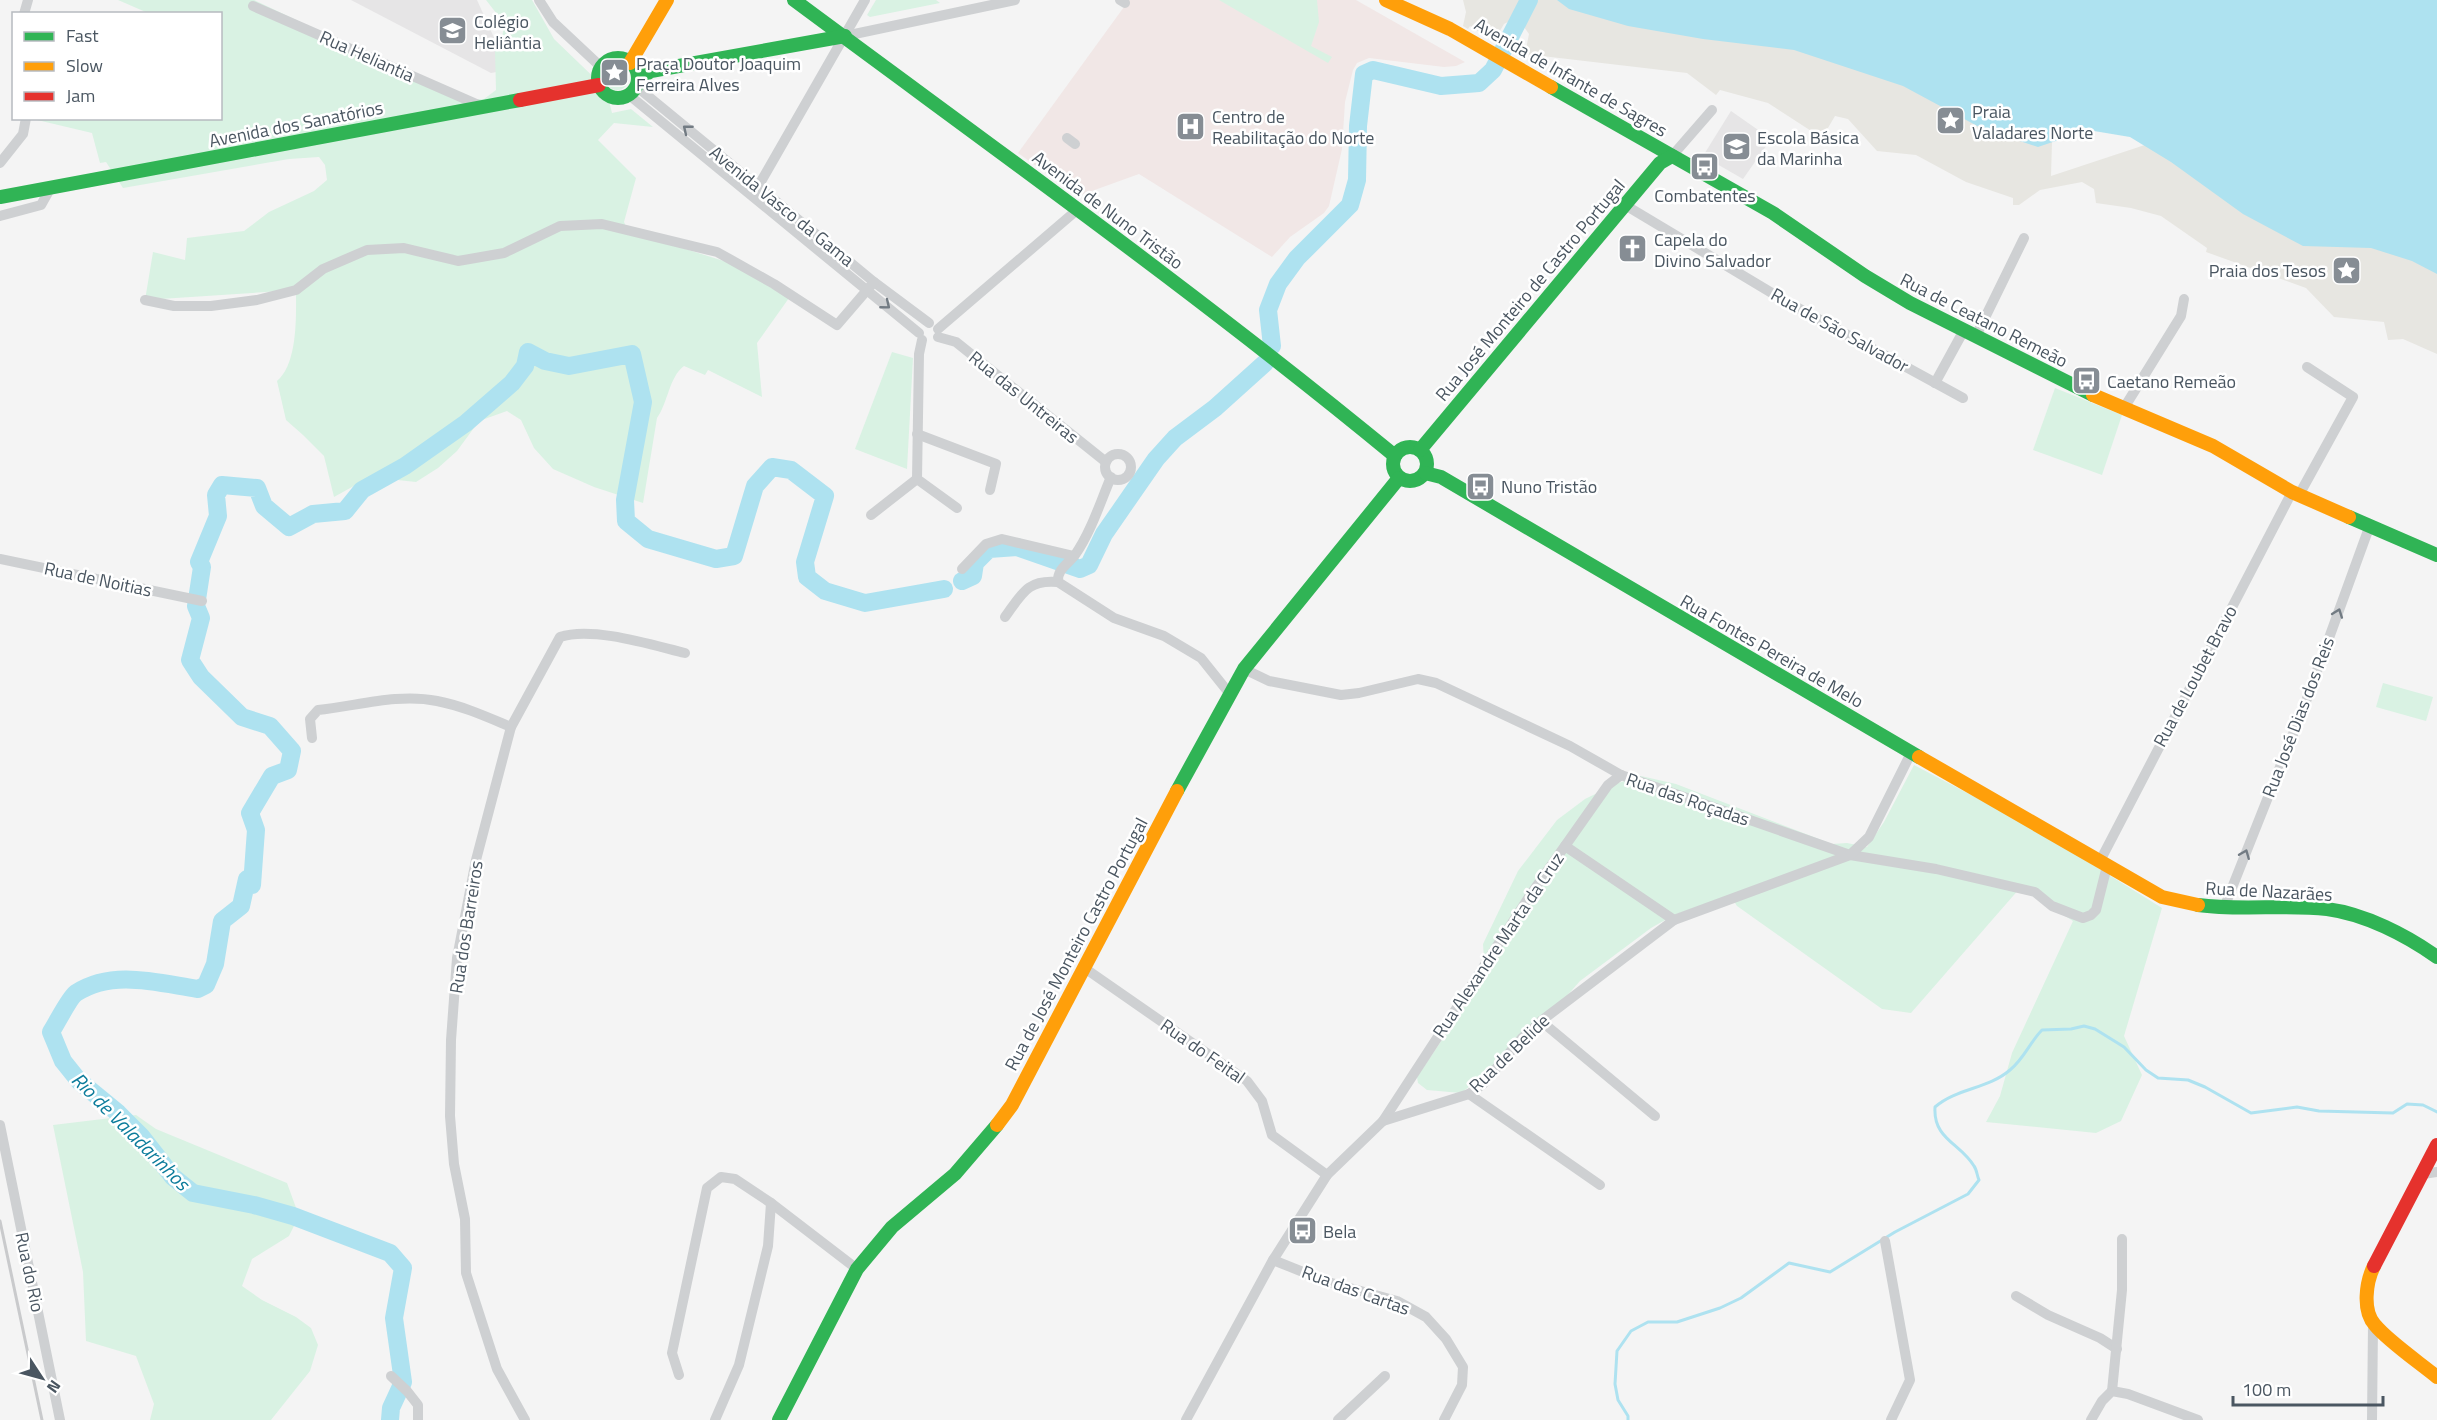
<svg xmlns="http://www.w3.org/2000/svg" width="2437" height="1420" viewBox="0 0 2437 1420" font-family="'Titillium Web',sans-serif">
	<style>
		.education { fill: #e6e5e6 }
		.medical { fill: #f1e7e6 }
		.green { fill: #d9f2e3 }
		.sand { fill: #e7e6e1 }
		.water { fill: #aee2f0 }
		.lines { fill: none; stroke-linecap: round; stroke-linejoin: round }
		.stream { stroke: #aee2f0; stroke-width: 3 }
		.river { stroke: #aee2f0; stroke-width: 18 }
		.street { stroke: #ced0d2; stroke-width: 10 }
		.fast { stroke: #30b455; stroke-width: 14 }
		.slow { stroke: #ff9f0a; stroke-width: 14 }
		.jam { stroke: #e5322d; stroke-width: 14 }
		.rail { stroke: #c9cacc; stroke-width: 3 }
		.oneway { stroke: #727b83 }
		.labels { text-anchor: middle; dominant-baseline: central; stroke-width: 5; stroke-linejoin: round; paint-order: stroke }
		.poi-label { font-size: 18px; fill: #4a5661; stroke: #fff; text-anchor: start }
		.street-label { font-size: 18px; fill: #4a5661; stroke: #fff }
		.water-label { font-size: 20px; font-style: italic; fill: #0c7c9b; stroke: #fff }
	</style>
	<rect width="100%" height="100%" fill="#f4f4f4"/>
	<g class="education">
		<polygon points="351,0 477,0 496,42 502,71 491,73"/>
		<polygon points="1731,111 1771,139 1743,179 1703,156"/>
	</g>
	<polygon class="medical" points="1129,0 1356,0 1465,62 1456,66 1444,67 1369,58 1357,63 1353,70 1345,102 1342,149 1329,206 1324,213 1290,237 1272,257 1139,174 1078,196 1018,153"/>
	<g class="green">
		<path d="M 118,0 L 254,0 L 463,99 L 484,99 L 496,90 L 495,51 L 502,37 L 504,27 L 500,18 L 486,0 L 532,0 L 554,39 L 606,89 L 612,113 L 631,109 L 653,127 L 614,123 L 598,140 L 636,178 L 624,222 L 628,231 L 727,262 L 789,298 L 757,343 L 762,397 L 708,370 L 705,375 L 684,366 C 669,377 668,403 657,418 L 643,503 L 594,487 L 553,469 L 534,448 L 521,420 L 507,411 L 479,421 L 457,451 L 438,468 L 416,482 L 370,477 L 334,497 L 324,456 L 303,435 L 286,420 L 277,381 C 298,363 296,316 296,290 L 145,300 L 153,252 L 185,260 L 187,238 L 244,231 L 269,212 L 314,191 L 327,180 L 325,165 L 319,157 L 289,159 L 123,188 L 106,162 L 100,163 L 92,133 L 33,119 L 220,118 L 220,14 L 148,13 Z"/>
		<polygon points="876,0 936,0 940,3 870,17 867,15"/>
		<polygon points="1219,0 1317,0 1319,22 1311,46 1332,57 1328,63"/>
		<circle cx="617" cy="78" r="12"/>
		<polygon points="892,352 913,358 907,469 855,449"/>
		<polygon points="2055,388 2122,415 2102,475 2033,450"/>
		<polygon points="2383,683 2433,697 2426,721 2376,707"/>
		<polygon points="1914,765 2032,827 2162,908 2124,1036 2142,1075 2121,1121 2096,1133 1986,1122 2000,1096 2012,1053 2073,921 2020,888 1911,1013 1882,1009 1737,906 1730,895 1674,915 1651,928 1580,981 1558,1006 1487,1073 1461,1093 1427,1090 1418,1083 1417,1077 1485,976 1483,944 1518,871 1557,820 1585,799 1618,783 1641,776 1676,784 1832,844 1847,843 1867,847 1884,822"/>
		<polygon points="136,1115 156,1129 287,1183 299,1216 289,1236 252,1259 242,1286 262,1300 296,1317 311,1328 318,1345 310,1371 271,1420 150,1420 154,1404 136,1356 86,1341 83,1272 53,1125"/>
	</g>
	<polygon class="sand" points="1463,0 1653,0 1851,42 2053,108 2051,176 2169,137 2437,242 2437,354 2403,339 2388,340 2384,322 2334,317 2306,288 2206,252 2207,248 2161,216 2131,208 2096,203 2094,189 2082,182 2040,190 2019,205 2013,205 2013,198 1966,182 1916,155 1877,151 1848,119 1835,116 1822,138 1768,103 1720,90 1716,95 1687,73 1525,54 1529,34 1517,17 1504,24 1494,41 1470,26 1468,29 1463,26 1466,12"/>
	<polygon class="water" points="1557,0 2437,0 2437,274 2412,261 2371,248 2303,246 2243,214 2171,162 2130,137 2088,130 2038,147 1981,128 1903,86 1794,50 1703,39 1628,26 1569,9"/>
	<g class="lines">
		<path class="stream" d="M 1628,1420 L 1628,1416 L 1618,1400 L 1615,1384 L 1617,1351 L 1631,1331 L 1648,1322 L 1677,1322 L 1720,1308 L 1741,1298 L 1789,1263 L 1830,1272 L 1895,1232 L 1968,1194 L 1979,1180 C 1977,1176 1977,1170 1974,1166 C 1960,1143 1933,1139 1935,1107 C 1957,1088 1988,1089 2010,1070 C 2024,1059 2030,1042 2042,1030 L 2071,1029 L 2084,1026 L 2095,1029 L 2124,1047 L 2146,1070 L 2158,1078 L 2188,1080 L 2205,1087 L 2251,1113 L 2297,1107 L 2319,1111 L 2393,1113 L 2407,1104 L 2423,1105 L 2437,1112"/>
		<g class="river">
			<polyline points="1272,346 1268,310 1278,284 1297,258 1350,205 1357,180 1358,126 1364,74 1373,70 1441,86 1479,83 1493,70 1529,0"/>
			<polyline points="962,581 973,576 975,563 989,549 1017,547 1080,569 1089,565 1104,534 1156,459 1175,438 1215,408 1265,363"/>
			<path d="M 390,1420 L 391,1408 L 403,1382 L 394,1318 L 403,1268 L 390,1253 L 293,1216 L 254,1205 L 193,1193 L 173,1177 L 141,1136 L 118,1113 L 79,1081 L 63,1061 L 51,1032 C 57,1023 69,998 76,993 C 113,969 158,983 198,989 L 206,985 L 215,964 L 222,921 L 241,906 L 247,879 L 252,885 L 256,830 L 250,813 L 272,776 L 288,770 L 292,751 L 270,726 L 242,717 L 201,677 L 190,660 L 201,618 L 196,606 L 202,567 L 199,562 L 218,516 L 216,495 L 222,485 L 257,488 L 264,506 L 289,527 L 313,514 L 345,511 L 362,490 L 405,466 L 466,423 L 512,383 L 525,366 L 528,352 L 545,361 L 569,366 L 632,354 L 643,402 L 625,500 L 626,521 L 648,539 L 716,559 L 734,556 L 755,486 L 772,467 L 791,470 L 825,496 L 805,562 L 807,577 L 825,591 L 865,603 L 944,589"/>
		</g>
		<g class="street">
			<polyline points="539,0 553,22 601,67"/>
			<polyline points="1120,0 1125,3"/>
			<polyline points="253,6 481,106"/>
			<polyline points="24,14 28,0"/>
			<polyline points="845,36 1015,0"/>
			<polyline points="637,87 874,282 929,323"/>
			<polyline points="629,95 919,333"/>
			<polyline points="1067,138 1075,144"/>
			<polyline points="1672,156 1712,110"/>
			<polyline points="0,163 23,134 26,118"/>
			<polyline points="755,192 865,0"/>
			<polyline points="1625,205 1787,302 1963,398"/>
			<polyline points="0,216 41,205 50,189"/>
			<polyline points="145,300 174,306 211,306 257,300 296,290 323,269 367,250 404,248 458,261 504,253 560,226 602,224 717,252 774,284 837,325 874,282"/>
			<polyline points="938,329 1077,210"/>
			<polyline points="1976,336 2024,238"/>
			<polyline points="938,337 956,342 1106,462"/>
			<polyline points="922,340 919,354 917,479 957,508"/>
			<polyline points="1935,383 1964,330"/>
			<polyline points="2124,408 2181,316 2184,299"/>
			<polyline points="917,434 996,464 990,490"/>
			<circle cx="1118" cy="467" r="13"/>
			<path d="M 1111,477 C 1100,503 1091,532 1075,555 C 1068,564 1057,569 1058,582 L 1114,618 L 1164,636 L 1201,658 L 1229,693"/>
			<polyline points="2299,495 2353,397 2307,367"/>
			<polyline points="871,515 917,479"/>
			<polyline points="0,559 202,601"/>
			<polyline points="962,569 986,544 1002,539 1074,556"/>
			<path d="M 1005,617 C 1022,594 1027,579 1058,582"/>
			<polyline points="1244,669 1269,681 1341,695 1359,693 1418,679 1436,683 1570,746 1621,775 1850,855 1936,869 2035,892 2052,906 2083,918 2091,915 2096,910 2107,866"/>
			<path d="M 312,738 L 310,719 L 318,710 C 357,706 398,693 437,701 C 463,706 487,717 511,727"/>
			<polyline points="1565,846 1674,920"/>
			<polyline points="2100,861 2292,492"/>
			<polyline points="2224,908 2305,704 2370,525"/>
			<polyline points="1083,967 1247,1081 1262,1101 1272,1135 1327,1175"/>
			<polyline points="1541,1021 1655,1116"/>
			<polyline points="1469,1094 1600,1185"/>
			<polyline points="1383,1121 1529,897 1608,785 1621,775"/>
			<polyline points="0,1125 60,1420"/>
			<polyline points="2423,1174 2437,1172"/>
			<polyline points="1885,1241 1910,1380 1891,1420"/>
			<polyline points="1273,1260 1328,1282 1397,1301 1426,1317 1446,1339 1463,1367 1462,1385 1444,1420"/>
			<polyline points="2016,1296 2048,1315 2100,1338 2117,1349"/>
			<polyline points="679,1375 672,1353 707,1188 721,1177 735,1179 771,1203 857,1269"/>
			<polyline points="391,1376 407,1391 418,1405 418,1420"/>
			<polyline points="2112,1391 2122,1290 2122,1239"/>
			<path d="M 525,1420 L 497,1369 L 466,1273 L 465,1219 L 454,1164 L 450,1116 L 451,1040 L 457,958 L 476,860 L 511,727 L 560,637 C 592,626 652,645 685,653"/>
			<polyline points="715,1420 739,1365 768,1246 771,1203"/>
			<polyline points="1186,1420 1273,1260 1327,1175 1383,1121 1469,1094 1483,1084 1522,1038 1545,1018 1674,920 1850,855 1869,837 1911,753"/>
			<polyline points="1338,1420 1385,1376"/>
			<polyline points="2091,1420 2102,1401 2112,1391 2128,1394 2198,1420"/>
			<polyline points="2372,1420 2373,1324"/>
		</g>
		<g class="fast">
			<path d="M 794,0 C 996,150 1201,296 1395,456"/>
			<circle cx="618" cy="78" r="20"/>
			<polyline points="639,79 651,71 845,36"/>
			<polyline points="1551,87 1773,213 1865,276 1910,303 2093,395"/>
			<polyline points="0,197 520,100"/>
			<circle cx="1410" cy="464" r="17"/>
			<polyline points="1420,450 1660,163 1672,156"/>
			<polyline points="1425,473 1441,477 1919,757"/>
			<polyline points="2349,517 2437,555"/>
			<polyline points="1177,791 1244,669 1399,478"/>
			<path d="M 2198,905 C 2241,911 2285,904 2327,909 C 2365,914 2406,935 2437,957"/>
			<polyline points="779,1420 857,1269 892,1227 955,1174 997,1125"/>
		</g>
		<g class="slow">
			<polyline points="1386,0 1450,29 1551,87"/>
			<polyline points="630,63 667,0"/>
			<polyline points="2093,395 2213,446 2292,492 2349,517"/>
			<polyline points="1919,757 2162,897 2198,905"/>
			<polyline points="997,1125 1012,1105 1177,791"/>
			<path d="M 2374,1266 C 2366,1282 2362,1311 2375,1325 C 2388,1341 2420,1363 2437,1377"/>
		</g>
		<g class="jam">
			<polyline points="520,100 599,85"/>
			<polyline points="2374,1266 2437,1145"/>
		</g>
		<polyline class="rail" points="0,1221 42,1420"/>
	</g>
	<defs><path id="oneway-chevron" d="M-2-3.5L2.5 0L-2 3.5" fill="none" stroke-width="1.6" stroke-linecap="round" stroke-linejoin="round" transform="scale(1.5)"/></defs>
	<g class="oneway">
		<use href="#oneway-chevron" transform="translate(687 129) rotate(-141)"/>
		<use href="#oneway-chevron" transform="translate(886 305) rotate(39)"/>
		<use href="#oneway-chevron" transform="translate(2338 613) rotate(-70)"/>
		<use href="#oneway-chevron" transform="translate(2245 854) rotate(-68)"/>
	</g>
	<defs>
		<symbol id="school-square" viewBox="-11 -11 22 22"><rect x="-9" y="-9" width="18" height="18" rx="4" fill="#868d94" stroke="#fff"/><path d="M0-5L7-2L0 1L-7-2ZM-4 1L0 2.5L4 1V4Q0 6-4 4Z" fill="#fff"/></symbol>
		<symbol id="sight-square" viewBox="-11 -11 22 22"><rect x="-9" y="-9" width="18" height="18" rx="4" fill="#868d94" stroke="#fff"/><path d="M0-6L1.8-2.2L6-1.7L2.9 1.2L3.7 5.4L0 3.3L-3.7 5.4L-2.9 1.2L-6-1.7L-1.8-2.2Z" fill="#fff"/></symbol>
		<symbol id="hospital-square" viewBox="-11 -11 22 22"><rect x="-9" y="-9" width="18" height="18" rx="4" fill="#868d94" stroke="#fff"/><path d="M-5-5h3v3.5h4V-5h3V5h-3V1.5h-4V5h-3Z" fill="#fff"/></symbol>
		<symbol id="bus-square" viewBox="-11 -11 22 22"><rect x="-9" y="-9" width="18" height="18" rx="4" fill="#868d94" stroke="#fff"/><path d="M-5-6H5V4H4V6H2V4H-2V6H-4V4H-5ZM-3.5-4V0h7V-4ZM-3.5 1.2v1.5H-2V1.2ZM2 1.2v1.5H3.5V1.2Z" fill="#fff"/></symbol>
		<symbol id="church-square" viewBox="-11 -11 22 22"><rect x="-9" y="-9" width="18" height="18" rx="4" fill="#868d94" stroke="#fff"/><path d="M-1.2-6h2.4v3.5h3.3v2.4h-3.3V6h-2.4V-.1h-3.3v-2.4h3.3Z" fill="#fff"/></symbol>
	</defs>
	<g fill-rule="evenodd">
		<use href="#school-square" x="436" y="14" width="33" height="33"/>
		<use href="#sight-square" x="598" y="56" width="33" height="33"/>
		<use href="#sight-square" x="1934" y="104" width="33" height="33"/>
		<use href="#hospital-square" x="1174" y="110" width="33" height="33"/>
		<use href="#school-square" x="1720" y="130" width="33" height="33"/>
		<use href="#bus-square" x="1688" y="150" width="33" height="33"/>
		<use href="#church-square" x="1616" y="232" width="33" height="33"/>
		<use href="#sight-square" x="2330" y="254" width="33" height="33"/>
		<use href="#bus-square" x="2070" y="364" width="33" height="33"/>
		<use href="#bus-square" x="1464" y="470" width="33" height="33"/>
		<use href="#bus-square" x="1286" y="1214" width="33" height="33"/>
	</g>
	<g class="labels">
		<g class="poi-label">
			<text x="474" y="21">Colégio<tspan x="474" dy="21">Heliântia</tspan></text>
			<text x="636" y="63">Praça Doutor Joaquim<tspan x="636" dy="21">Ferreira Alves</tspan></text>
			<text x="1972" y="111">Praia<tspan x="1972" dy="21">Valadares Norte</tspan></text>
			<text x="1212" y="116">Centro de<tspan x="1212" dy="21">Reabilitação do Norte</tspan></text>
			<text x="1757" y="137">Escola Básica<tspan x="1757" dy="21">da Marinha</tspan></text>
			<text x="1705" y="195" text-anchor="middle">Combatentes</text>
			<text x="1654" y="239">Capela do<tspan x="1654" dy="21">Divino Salvador</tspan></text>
			<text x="2326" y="270" text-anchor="end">Praia dos Tesos</text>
			<text x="2107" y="381">Caetano Remeão</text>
			<text x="1501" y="486">Nuno Tristão</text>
			<text x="1323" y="1231">Bela</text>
		</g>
		<g class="street-label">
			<text transform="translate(367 56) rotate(24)">Rua Heliantia</text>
			<text transform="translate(1571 77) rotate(30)">Avenida de Infante de Sagres</text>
			<text transform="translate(296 124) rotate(-11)">Avenida dos Sanatórios</text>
			<text transform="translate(782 206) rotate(39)">Avenida Vasco da Gama</text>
			<text transform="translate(1108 210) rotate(37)">Avenida de Nuno Tristão</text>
			<text transform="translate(1530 290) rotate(-50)">Rua José Monteiro de Castro Portugal</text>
			<text transform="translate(1984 320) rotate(27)">Rua de Ceatano Remeão</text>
			<text transform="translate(1840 330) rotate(29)">Rua de São Salvador</text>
			<text transform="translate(1024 397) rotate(39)">Rua das Untreiras</text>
			<text transform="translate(98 579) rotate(12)">Rua de Noitias</text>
			<text transform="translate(1772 651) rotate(30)">Rua Fontes Pereira de Melo</text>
			<text transform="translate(2195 676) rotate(-62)">Rua de Loubet Bravo</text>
			<text transform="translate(2298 717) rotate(-69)">Rua José Dias dos Reis</text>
			<text transform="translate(1688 799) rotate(19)">Rua das Roçadas</text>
			<text transform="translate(2269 891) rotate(3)">Rua de Nazarães</text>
			<text transform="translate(466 927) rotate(-81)">Rua dos Barreiros</text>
			<text transform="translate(1076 944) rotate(-62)">Rua de José Monteiro Castro Portugal</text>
			<text transform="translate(1498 945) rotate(-56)">Rua Alexandre Marta da Cruz</text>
			<text transform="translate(1203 1051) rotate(35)">Rua do Feital</text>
			<text transform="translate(1509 1053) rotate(-44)">Rua de Belide</text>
			<text transform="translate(30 1272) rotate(78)">Rua do Rio</text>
			<text transform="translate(1356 1290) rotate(20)">Rua das Cartas</text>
		</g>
		<g class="water-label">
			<text transform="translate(131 1131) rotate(45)">Rio de Valadarinhos</text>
		</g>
	</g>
	<rect x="12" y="12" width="210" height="108" fill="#ffffff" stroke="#b7bbc0" stroke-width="1.5"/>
	<rect x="24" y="32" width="30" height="9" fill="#30b455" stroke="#b7bbc0" stroke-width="1.5"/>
	<text x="66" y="42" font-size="18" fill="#4a5661">Fast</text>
	<rect x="24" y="62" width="30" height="9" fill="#ff9f0a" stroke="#b7bbc0" stroke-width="1.5"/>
	<text x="66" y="72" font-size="18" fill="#4a5661">Slow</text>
	<rect x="24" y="92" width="30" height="9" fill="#e5322d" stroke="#b7bbc0" stroke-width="1.5"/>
	<text x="66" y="102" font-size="18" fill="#4a5661">Jam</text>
	<g transform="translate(42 1378) rotate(126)" stroke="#ffffff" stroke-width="4.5" paint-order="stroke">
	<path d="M0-4.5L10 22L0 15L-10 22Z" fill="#4a5661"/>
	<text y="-9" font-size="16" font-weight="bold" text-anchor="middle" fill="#4a5661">N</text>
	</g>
	<path d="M2233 1396v9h150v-9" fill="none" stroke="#4a5661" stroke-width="3"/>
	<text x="2242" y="1396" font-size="18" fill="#4a5661" stroke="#ffffff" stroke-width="4.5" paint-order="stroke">100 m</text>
</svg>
